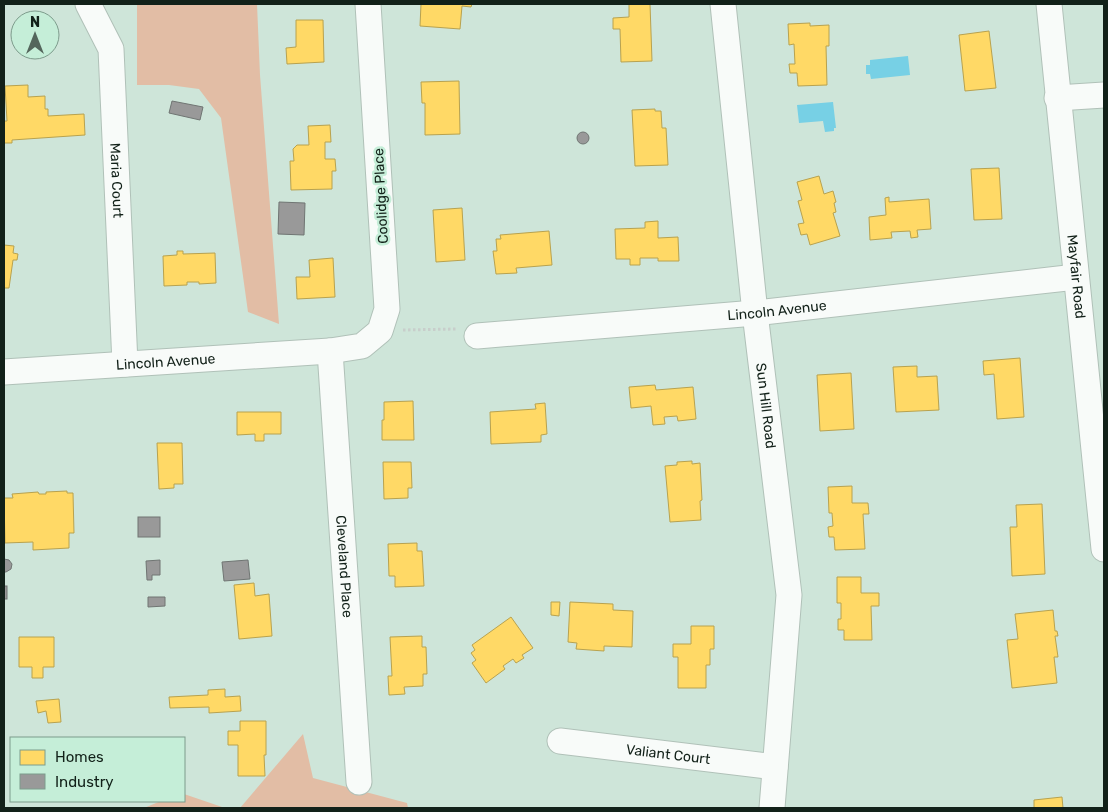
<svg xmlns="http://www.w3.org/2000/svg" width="1108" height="812" viewBox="0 0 1108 812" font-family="Rubik,sans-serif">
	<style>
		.forest { fill: #e2bda5 }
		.water { fill: #77d0e5 }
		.homes { fill: #ffd966; stroke: #b8a24f }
		.industry { fill: #999; stroke: #707573 }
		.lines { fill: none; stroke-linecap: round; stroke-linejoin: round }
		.minor-casing { stroke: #b0c1b8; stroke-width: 27 }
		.path { stroke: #c8cecb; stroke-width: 3; stroke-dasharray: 2.5 2.5; stroke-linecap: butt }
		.minor { stroke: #f8fbf9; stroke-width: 25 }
		.labels { text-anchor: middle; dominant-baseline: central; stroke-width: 5; stroke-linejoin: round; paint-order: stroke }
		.street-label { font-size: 14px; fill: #122119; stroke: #c5eed8 }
	</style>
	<rect width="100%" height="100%" fill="#cee5d9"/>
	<g class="forest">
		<polygon points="137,4 257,4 260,75 279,324 248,312 221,118 199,89 169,85 137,85"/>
		<polygon points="303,734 313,778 407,803 408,808 240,808"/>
		<polygon points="184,794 225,808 144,808 161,801 184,801"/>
	</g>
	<g class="water">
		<polygon points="908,56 910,75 871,79 870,74 866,74 866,65 870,65 870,60"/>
		<polygon points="833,102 836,128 834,128 834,131 825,132 823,121 799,123 797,105"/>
	</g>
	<g class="homes">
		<polygon points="421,4 472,4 471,7 462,6 460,29 420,26"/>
		<polygon points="629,4 650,4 652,61 621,62 620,29 613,29 613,18 629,17"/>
		<polygon points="296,20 323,20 324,62 287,64 286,48 296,47"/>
		<polygon points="810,23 810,26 829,25 829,46 826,46 827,85 798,86 797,73 790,73 789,64 795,64 794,44 789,45 788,24"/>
		<polygon points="989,31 996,88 965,91 959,35"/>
		<polygon points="459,81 460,134 425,135 425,103 422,103 421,82"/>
		<polygon points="28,85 28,97 45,96 45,109 48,109 48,116 84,114 85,135 12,140 12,143 4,143 4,121 7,121 5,86"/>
		<polygon points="655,109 655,111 661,111 662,128 666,128 668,165 635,166 632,110"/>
		<polygon points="330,125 331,142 325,142 325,159 335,159 336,171 332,171 332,189 291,190 290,161 294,161 293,149 297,145 309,145 308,126"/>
		<polygon points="999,168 1002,219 974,220 971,169"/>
		<polygon points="819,176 824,194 833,191 836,202 834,203 836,212 833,213 840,236 810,245 807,234 801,235 798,224 804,223 798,201 802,200 797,182"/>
		<polygon points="889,197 889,202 929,199 931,229 917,230 918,237 911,238 910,231 891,232 892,238 870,240 869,217 886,215 885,198"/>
		<polygon points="462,208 465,260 436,262 433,210"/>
		<polygon points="658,221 658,238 678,237 679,261 658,261 658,258 640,258 640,265 630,265 630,259 616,259 615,229 645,228 645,222"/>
		<polygon points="549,231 552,265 516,268 517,273 496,274 493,251 497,251 496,239 501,239 500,235"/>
		<polygon points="4,245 14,246 13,253 18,254 17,260 13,260 9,288 4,288"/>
		<polygon points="177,251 183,251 183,254 215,253 216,283 199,284 199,282 187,282 187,285 164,286 163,256 177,255"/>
		<polygon points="333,258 335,297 297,299 296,277 310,277 309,260"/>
		<polygon points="1020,358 1024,417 997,419 994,374 984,375 983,361"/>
		<polygon points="917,366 917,377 937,376 939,410 896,412 893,367"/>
		<polygon points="851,373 854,429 820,431 817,375"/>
		<polygon points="655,385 656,390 693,387 696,419 678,421 677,416 664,417 665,424 653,425 651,406 631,408 629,387"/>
		<polygon points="413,401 414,440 382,440 382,420 384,420 384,402"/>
		<polygon points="545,403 547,434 541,435 541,442 491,444 490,412 536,409 535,404"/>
		<polygon points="237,412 281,412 281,434 264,434 264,441 255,441 255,434 237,435"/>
		<polygon points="157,443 182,443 183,484 174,484 174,488 159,489"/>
		<polygon points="692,461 692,464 700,463 702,500 700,501 701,520 670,522 665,466 677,465 677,462"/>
		<polygon points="383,462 411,462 412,488 408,488 408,498 384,499"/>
		<polygon points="852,486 852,503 868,503 869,514 863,514 865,549 835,550 834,537 829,537 828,527 833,526 832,513 829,513 828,487"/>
		<polygon points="67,491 67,493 73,493 74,533 69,533 69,548 33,550 33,542 5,543 4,498 13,498 12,494 38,492 39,494 46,494 46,492"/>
		<polygon points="1042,504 1045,574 1012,576 1010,527 1017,527 1016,505"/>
		<polygon points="417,543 417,551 422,551 424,586 395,587 395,576 389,576 388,544"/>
		<polygon points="837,577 861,577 861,593 879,593 879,606 871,606 872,640 844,640 844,630 838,630 838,619 841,619 841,603 837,603"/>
		<polygon points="254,583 255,596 269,594 272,636 239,639 234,585"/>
		<polygon points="551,602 560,602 559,616 551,615"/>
		<polygon points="570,602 613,604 613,610 633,611 632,647 604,646 604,651 576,649 577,643 568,642"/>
		<polygon points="1053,610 1055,631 1057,631 1058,636 1055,636 1058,657 1054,657 1057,683 1012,688 1007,640 1018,639 1015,614"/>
		<polygon points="511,617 533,648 522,655 524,658 516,663 513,659 503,666 505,669 486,683 472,663 476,660 471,653 475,650 472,645"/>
		<polygon points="691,626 714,626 714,649 710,649 710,665 706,665 706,688 678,688 678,657 673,657 673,644 691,644"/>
		<polygon points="422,636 422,647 426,647 427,674 423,674 423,686 404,687 405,694 389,695 388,676 392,676 390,637"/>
		<polygon points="19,637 54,637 54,667 43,667 43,678 32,678 32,667 19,667"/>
		<polygon points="225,689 225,697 240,696 241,711 209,713 209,707 170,708 169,697 208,695 208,690"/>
		<polygon points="59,699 61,722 48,723 46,711 38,713 36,701"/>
		<polygon points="240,721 266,721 266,755 264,755 265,776 238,776 238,745 228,745 228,731 240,731"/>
		<polygon points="1062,797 1063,808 1034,808 1034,800"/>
	</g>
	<g class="industry">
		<polygon points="172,101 203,107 200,120 169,113"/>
		<circle cx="583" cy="138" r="6"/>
		<polygon points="279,202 305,203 304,235 278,234"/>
		<rect x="138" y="517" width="22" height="20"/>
		<polygon points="4,559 9,560 12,564 11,569 6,572 4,572"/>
		<polygon points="160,560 160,575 152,575 152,580 147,580 146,561"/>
		<polygon points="248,560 250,579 224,581 222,562"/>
		<rect x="4" y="586" width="3" height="13"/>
		<polygon points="148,597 165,597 165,606 148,607"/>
	</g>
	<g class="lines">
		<defs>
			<g id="minor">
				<path id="s1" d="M 88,4 L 111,49 L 125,364"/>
				<path id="s2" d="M 723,4 L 755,313 L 789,595 L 772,808"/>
				<path id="s3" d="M 1049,4 L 1104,549"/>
				<polyline points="1057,98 1104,95"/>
				<path id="s4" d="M 477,336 L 755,313 L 1076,277"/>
				<path id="s5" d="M 330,351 L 359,782"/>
				<path id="s6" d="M 4,372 L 330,351 L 362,346 L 380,331 L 387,309 L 368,4"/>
				<path id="s7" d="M 560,741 L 775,767"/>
			</g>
		</defs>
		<use href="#minor" class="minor-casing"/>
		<polyline class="path" points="403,330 456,329"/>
		<use href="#minor" class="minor"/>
	</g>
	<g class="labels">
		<g class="street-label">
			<text stroke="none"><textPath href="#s1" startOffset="182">Maria Court</textPath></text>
			<text transform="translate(381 196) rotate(-93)">Coolidge Place</text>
			<text stroke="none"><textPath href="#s3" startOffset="274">Mayfair Road</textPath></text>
			<text stroke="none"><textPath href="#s4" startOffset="301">Lincoln Avenue</textPath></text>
			<text stroke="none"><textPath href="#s6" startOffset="162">Lincoln Avenue</textPath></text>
			<text stroke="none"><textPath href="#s2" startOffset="404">Sun Hill Road</textPath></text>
			<text stroke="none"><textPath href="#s5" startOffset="216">Cleveland Place</textPath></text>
			<text stroke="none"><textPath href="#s7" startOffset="109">Valiant Court</textPath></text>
		</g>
	</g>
	<rect width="1108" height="812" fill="none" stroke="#122119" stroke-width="10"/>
	<rect x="10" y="737" width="175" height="65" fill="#c5eed8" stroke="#7d9c8c"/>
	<rect x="20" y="750" width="25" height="15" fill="#ffd966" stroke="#7d9c8c"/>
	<text x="55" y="762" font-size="15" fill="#122119">Homes</text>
	<rect x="20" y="774" width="25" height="15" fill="#999999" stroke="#7d9c8c"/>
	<text x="55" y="787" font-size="15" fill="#122119">Industry</text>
	<g transform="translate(35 35)"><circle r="24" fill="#c5eed8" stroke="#7d9c8c"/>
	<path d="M0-4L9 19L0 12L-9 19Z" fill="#54665c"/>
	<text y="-8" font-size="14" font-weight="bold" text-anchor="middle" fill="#122119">N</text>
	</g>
</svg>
